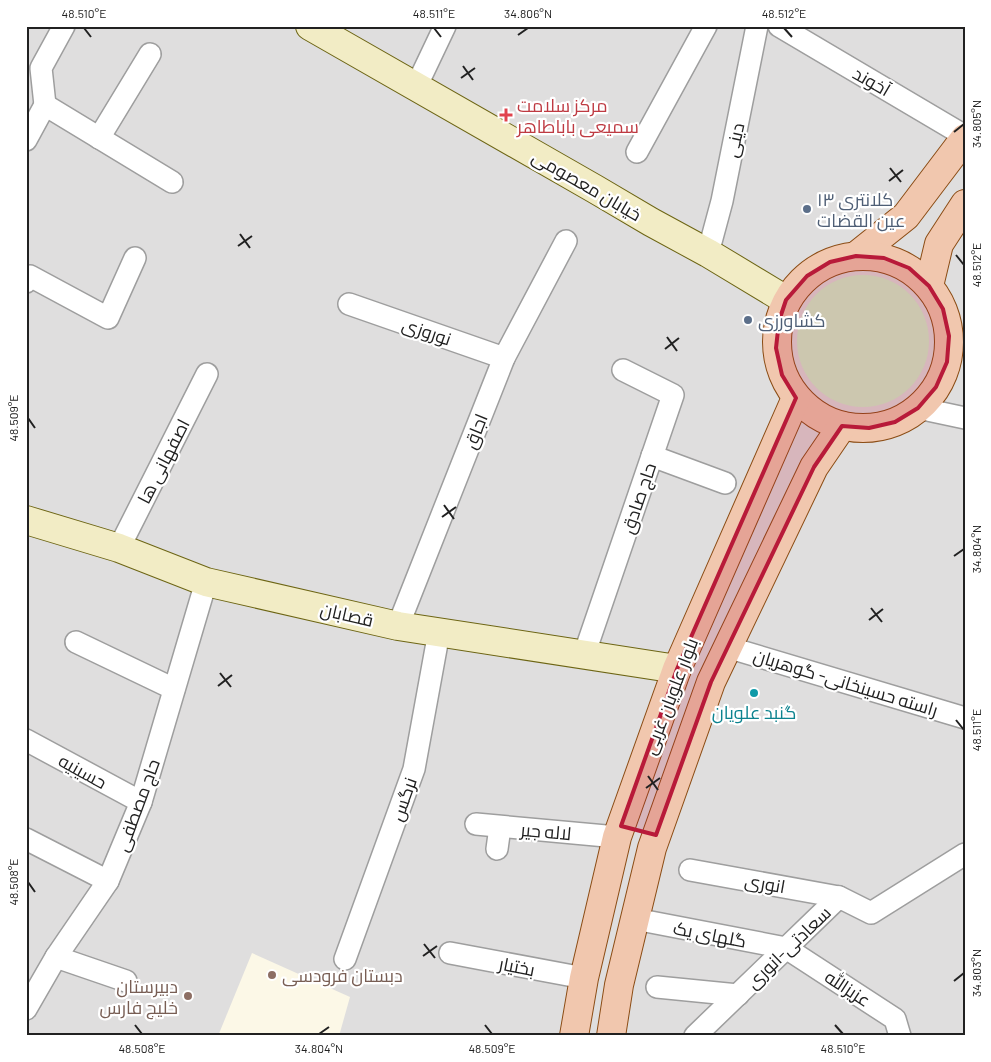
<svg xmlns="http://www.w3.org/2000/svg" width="991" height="1062" viewBox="0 0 991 1062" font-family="Barlow,Cairo,sans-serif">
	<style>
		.residential { fill: #dfdede }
		.education { fill: #fcf8e7 }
		.park { fill: #d1f3cd }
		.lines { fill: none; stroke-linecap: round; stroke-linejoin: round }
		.street-casing { stroke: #9e9e9e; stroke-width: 24 }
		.secondary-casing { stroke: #6d6514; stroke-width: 30 }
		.primary-casing { stroke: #8b4c14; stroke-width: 30 }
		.street { stroke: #fff; stroke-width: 21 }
		.secondary { stroke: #f2ecc5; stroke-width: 28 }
		.primary { stroke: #f1c7ae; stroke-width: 28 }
		.marked { fill: #b81a39; fill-opacity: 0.2; stroke: #b81a39; stroke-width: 4; stroke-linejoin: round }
		.ticks { fill: none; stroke: #212121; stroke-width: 2 }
		.health-dot { fill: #e0444e; stroke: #fff; stroke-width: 2 }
		.service-dot { fill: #5c6f8a; stroke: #fff; stroke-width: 2 }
		.culture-dot { fill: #0f9aa8; stroke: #fff; stroke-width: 2 }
		.education-dot { fill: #8d6e63; stroke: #fff; stroke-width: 2 }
		.labels { text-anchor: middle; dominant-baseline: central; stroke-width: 4.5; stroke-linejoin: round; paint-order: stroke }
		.street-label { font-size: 18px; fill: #212121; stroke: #fff }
		.health-label { font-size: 18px; fill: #be3a42; stroke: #fff; text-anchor: start }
		.service-label { font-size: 18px; fill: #4e5e75; stroke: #fff; text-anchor: start }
		.culture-label { font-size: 18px; fill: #0d838f; stroke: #fff }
		.education-label { font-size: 18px; fill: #785e54; stroke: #fff; text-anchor: start }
		.neatline { fill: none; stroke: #212121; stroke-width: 2 }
		.ticks-label { font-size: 12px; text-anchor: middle; fill: #212121 }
	</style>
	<rect width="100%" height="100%" fill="#f0ede9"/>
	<rect class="residential" x="26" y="26" width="939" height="1010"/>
	<polygon class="education" points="252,953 350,997 339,1036 218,1036"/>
	<circle class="park" cx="863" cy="341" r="66"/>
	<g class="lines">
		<defs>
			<g id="street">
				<polyline points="779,26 965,136"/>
				<polyline points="416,87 445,26"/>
				<polyline points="45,105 172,182"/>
				<polyline points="45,105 41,68 64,26"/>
				<polyline points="99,138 150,54"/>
				<polyline points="26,140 45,105"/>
				<polyline points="637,152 706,26"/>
				<polyline points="708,253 722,201 757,26"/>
				<polyline points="26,282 30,276 108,318 135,258"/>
				<polyline points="349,304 504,358"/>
				<polyline points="918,408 965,418"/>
				<polyline points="652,456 725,483"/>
				<polyline points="119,548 207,374"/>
				<polyline points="398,626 504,358 566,241"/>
				<polyline points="76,642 174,689"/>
				<polyline points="727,647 965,718"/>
				<polyline points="584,655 673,395 623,370"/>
				<polyline points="26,740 141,802"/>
				<polyline points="476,824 617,837"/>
				<polyline points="26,839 108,881"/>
				<polyline points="497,849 500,827"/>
				<polyline points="690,870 839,897"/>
				<polyline points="635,919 786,948 895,1019 900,1036"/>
				<polyline points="450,953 584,978"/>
				<polyline points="56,957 126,981"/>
				<polyline points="345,959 414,769 439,632"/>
				<polyline points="657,987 738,995"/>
				<polyline points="26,1009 56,957 108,881 141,802 206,582"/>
				<polyline points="695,1036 839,897 871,913 965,854"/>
			</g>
			<g id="secondary">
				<polyline points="310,26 595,189 651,222 708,253 786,300"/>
				<polyline points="26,520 119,548 206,582 398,626 677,669"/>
			</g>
			<g id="primary">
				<polyline points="856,256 906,216 965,138"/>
				<circle cx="863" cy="342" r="86"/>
				<polyline points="929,286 939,244 965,204"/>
				<polyline points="574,1036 584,978 617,837 677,669 796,398"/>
				<polyline points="611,1036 619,985 652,848 711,682 814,467 842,426"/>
			</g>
		</defs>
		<use href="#street" class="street-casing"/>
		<use href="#secondary" class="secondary-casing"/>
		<use href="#primary" class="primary-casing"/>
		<use href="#street" class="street"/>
		<use href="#secondary" class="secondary"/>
		<use href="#primary" class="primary"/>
	</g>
	<path class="marked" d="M 856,256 L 884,258 L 909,268 L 929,286 L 943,309 L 949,336 L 947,362 L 936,387 L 918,408 L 895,422 L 869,428 L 842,426 L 814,467 L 711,682 L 656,835 L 621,826 L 677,669 L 796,398 L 782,375 L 776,348 L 779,321 L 786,300 L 807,276 L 830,262 Z"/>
	<path class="ticks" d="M 84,28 L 91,37M 434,28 L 441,37M 784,28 L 792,37M 518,35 L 528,28M 463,66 L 473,80M 461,78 L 475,68M 954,132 L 964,124M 890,168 L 901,182M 889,181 L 903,170M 240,234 L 250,248M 238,246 L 252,236M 956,255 L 964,265M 667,337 L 677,351M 665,349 L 679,338M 28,418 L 35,428M 444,505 L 454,519M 442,517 L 456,507M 954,556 L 964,549M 871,608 L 882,622M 869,620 L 883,609M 220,673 L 231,687M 218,686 L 232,675M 956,720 L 964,730M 648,776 L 658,790M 646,788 L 660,778M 28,882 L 35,892M 424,944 L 435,958M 423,956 L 437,946M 954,981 L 964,973M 135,1025 L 142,1034M 485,1025 L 492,1034M 835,1025 L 843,1034M 319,1034 L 329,1027"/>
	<path class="health-dot" d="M503.5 107.5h5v5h5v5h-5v5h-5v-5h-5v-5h5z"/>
	<g class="service-dot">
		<circle cx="807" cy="209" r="5"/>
		<circle cx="748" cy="320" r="5"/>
	</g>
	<circle class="culture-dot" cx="754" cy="693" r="5"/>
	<g class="education-dot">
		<circle cx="272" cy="975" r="5"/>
		<circle cx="188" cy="996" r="5"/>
	</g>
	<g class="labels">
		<g class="street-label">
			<text transform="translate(872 81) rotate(30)">آخوند</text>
			<text transform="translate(734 140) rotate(-78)">دینی</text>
			<text transform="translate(587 185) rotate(30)">خیابان معصومی</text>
			<text transform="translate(427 331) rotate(19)">نوروزی</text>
			<text transform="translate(475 431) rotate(-68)">اجاق</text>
			<text transform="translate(163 461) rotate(-63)">اصفهانی ها</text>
			<text transform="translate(638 498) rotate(-71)">حاج صادق</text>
			<text transform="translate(347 614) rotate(13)">قصابان</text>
			<text transform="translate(846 682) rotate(17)">راسته حسینخانی- گوهریان</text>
			<text transform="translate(670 696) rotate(-69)">بلوار علویان غربی</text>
			<text transform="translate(83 771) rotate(29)">حسینیه</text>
			<text transform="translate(403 799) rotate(-70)">نرگس</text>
			<text transform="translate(137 805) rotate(-70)">حاج مصطفی</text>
			<text transform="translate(546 831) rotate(5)">لاله جیر</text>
			<text transform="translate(765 883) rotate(10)">انوری</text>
			<text transform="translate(710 934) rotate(11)">گلهای یک</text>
			<text transform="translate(788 947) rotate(-44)">سعادتی-انوری</text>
			<text transform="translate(517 966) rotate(11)">بختیار</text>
			<text transform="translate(848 988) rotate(33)">عزیزالله</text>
		</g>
		<g class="health-label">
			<text x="517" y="105">مرکز سلامت<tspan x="517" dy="21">سمیعی باباطاهر</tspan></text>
		</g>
		<g class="service-label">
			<text x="817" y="199">کلانتری ۱۳<tspan x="817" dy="21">عین القضات</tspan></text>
			<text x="758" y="320">کشاورزی</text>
		</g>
		<g class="culture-label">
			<text x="754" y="712">گنبد علویان</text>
		</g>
		<g class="education-label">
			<text x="282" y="975">دبستان فرودسی</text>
			<text x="178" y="986" text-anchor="end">دبیرستان<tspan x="178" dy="21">خلیج فارس</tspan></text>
		</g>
	</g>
	<rect width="991" height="1062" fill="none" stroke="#ffffff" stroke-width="55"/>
	<rect x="28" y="28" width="936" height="1006" class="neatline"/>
	<g class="ticks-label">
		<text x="84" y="18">48.510°E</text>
		<text x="434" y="18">48.511°E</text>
		<text x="528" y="18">34.806°N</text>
		<text x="784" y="18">48.512°E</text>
		<text transform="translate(977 124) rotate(-90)" y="4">34.805°N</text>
		<text transform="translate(977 265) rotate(-90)" y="4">48.512°E</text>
		<text transform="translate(14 418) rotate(-90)" y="4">48.509°E</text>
		<text transform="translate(977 549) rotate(-90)" y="4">34.804°N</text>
		<text transform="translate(977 730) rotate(-90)" y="4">48.511°E</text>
		<text transform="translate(14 882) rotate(-90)" y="4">48.508°E</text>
		<text transform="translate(977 973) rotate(-90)" y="4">34.803°N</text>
		<text x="142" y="1053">48.508°E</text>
		<text x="319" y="1053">34.804°N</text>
		<text x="492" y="1053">48.509°E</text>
		<text x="843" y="1053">48.510°E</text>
	</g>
</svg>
